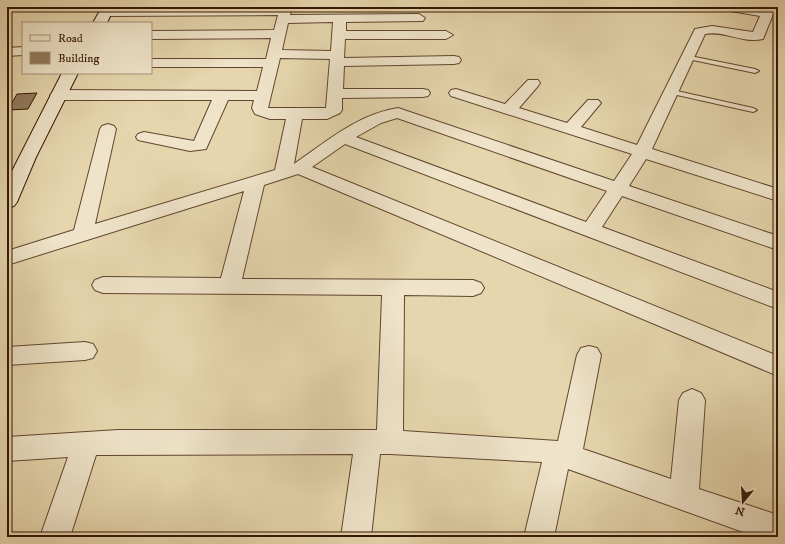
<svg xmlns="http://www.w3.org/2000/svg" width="785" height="544" viewBox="0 0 785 544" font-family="'IM FELL DW Pica',serif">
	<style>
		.building { fill: #917a5c; stroke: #351604 }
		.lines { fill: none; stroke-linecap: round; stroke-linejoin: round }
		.lane-casing { stroke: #61462e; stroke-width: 2 }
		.street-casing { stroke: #61462e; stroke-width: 2 }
		.secondary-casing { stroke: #351604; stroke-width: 2 }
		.lane { fill: #efe4ca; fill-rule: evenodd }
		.street { fill: #efe4ca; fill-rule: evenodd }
		.secondary { fill: #efe4ca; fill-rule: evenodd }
	</style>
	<rect width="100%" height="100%" fill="#e6d6ad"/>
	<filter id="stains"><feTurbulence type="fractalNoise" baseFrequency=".005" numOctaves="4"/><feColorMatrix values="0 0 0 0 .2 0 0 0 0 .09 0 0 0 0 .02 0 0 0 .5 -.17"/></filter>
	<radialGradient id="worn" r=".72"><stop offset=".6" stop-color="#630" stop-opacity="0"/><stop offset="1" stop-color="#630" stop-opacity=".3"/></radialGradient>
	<polygon class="building" points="37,93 28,109 8,110 17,94"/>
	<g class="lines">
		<defs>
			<g id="lane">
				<polygon points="685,55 755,69 759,71 755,73 688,59 684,57"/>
				<polygon points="668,89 753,108 757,110 753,112 668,93"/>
			</g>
			<g id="street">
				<path d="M 292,7 L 290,15 L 419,14 L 425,18 L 423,21 L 346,22 L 346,31 L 446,31 L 453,35 L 446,39 L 345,39 L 344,58 L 454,56 L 459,57 L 461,60 L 459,63 L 454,64 L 344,66 L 343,89 L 423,89 L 428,90 L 430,93 L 428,96 L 423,97 L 342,98 L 342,110 L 340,113 L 327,119 L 302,119 L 294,164 C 326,142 358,114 398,108 L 614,181 L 632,154 L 451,96 L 449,93 L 451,90 L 456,89 L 505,104 L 528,80 L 538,80 L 540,83 L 538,86 L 519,108 L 567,123 L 588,100 L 598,100 L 601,103 L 581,127 L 637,145 L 695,29 L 712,26 L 753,32 L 760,16 L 725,10 L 723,7 L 749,7 L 763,9 L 764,7 L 776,7 L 763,39 C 743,44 724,30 705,34 L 652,149 L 778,189 L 778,201 L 646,159 L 629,186 L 778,236 L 778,250 L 622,196 L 602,227 L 778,292 L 778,309 L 345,144 L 312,167 L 778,356 L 778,376 L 298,174 L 264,185 L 242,279 L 473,280 L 481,283 L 484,288 L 481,293 L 473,296 L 404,295 L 403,431 L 558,441 L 577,355 L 581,348 L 589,346 L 597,348 L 601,355 L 583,449 L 671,479 L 679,400 L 683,393 L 692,389 L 701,393 L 705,400 L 699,489 L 778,515 L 778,537 L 757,537 L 568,469 L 554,537 L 524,537 L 542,462 L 390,454 L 380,454 L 371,537 L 341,537 L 353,454 L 96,455 L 70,537 L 40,537 L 68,457 L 7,461 L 7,437 L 118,430 L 377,430 L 382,295 L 103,293 L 95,290 L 92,285 L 95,280 L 103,277 L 221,278 L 244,191 L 7,265 L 7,251 L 74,230 L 100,129 L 102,126 L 108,124 L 114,126 L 116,129 L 95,224 L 275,170 L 286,119 L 270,119 L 255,114 L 252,108 L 254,100 L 228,100 L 206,149 L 190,151 L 138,140 L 136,137 L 138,134 L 144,132 L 194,141 L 212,100 L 58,100 L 53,98 L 50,95 L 53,92 L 58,90 L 257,91 L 263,67 L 151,67 L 151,59 L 266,59 L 271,38 L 151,39 L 151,31 L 274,30 L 278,15 L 106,16 L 102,15 L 100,12 L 102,9 ZM 333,22 L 331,51 L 282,50 L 288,23 ZM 280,58 L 330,59 L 326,108 L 268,108 ZM 397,118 L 607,191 L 586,222 L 356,137 L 381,123 Z"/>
				<polygon points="23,47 23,55 7,56 7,48"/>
				<polygon points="85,342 93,344 97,351 93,358 85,360 7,365 7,347"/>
			</g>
			<g id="secondary">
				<polygon points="102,7 114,7 107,23 93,23"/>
				<polygon points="62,73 78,73 36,157 17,202 14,206 7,208 7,181"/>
			</g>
		</defs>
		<use href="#lane" class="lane-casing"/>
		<use href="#street" class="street-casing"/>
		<use href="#secondary" class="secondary-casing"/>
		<use href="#lane" class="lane"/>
		<use href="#street" class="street"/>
		<use href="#secondary" class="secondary"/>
	</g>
	<rect width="785" height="544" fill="none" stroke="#e6d6ad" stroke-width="24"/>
	<rect x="8" y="8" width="769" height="528" fill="none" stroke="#351604" stroke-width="2"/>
	<rect x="12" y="12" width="761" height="520" fill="none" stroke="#351604"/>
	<rect x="22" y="22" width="130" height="52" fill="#efe4ca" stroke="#a5927b"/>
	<rect x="30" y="35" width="20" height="6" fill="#efe4ca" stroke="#a5927b"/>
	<text x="58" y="42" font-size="12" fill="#351604">Road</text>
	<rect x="30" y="52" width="20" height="12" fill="#917a5c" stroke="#a5927b"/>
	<text x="58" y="62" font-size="12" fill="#351604">Building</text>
	<g transform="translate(743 502) rotate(198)" stroke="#efe4ca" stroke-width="3" paint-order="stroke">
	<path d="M0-3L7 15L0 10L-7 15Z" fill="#351604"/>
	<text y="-6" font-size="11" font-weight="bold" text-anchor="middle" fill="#351604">N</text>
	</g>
	<rect width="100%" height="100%" filter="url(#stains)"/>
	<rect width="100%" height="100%" fill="url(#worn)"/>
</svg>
